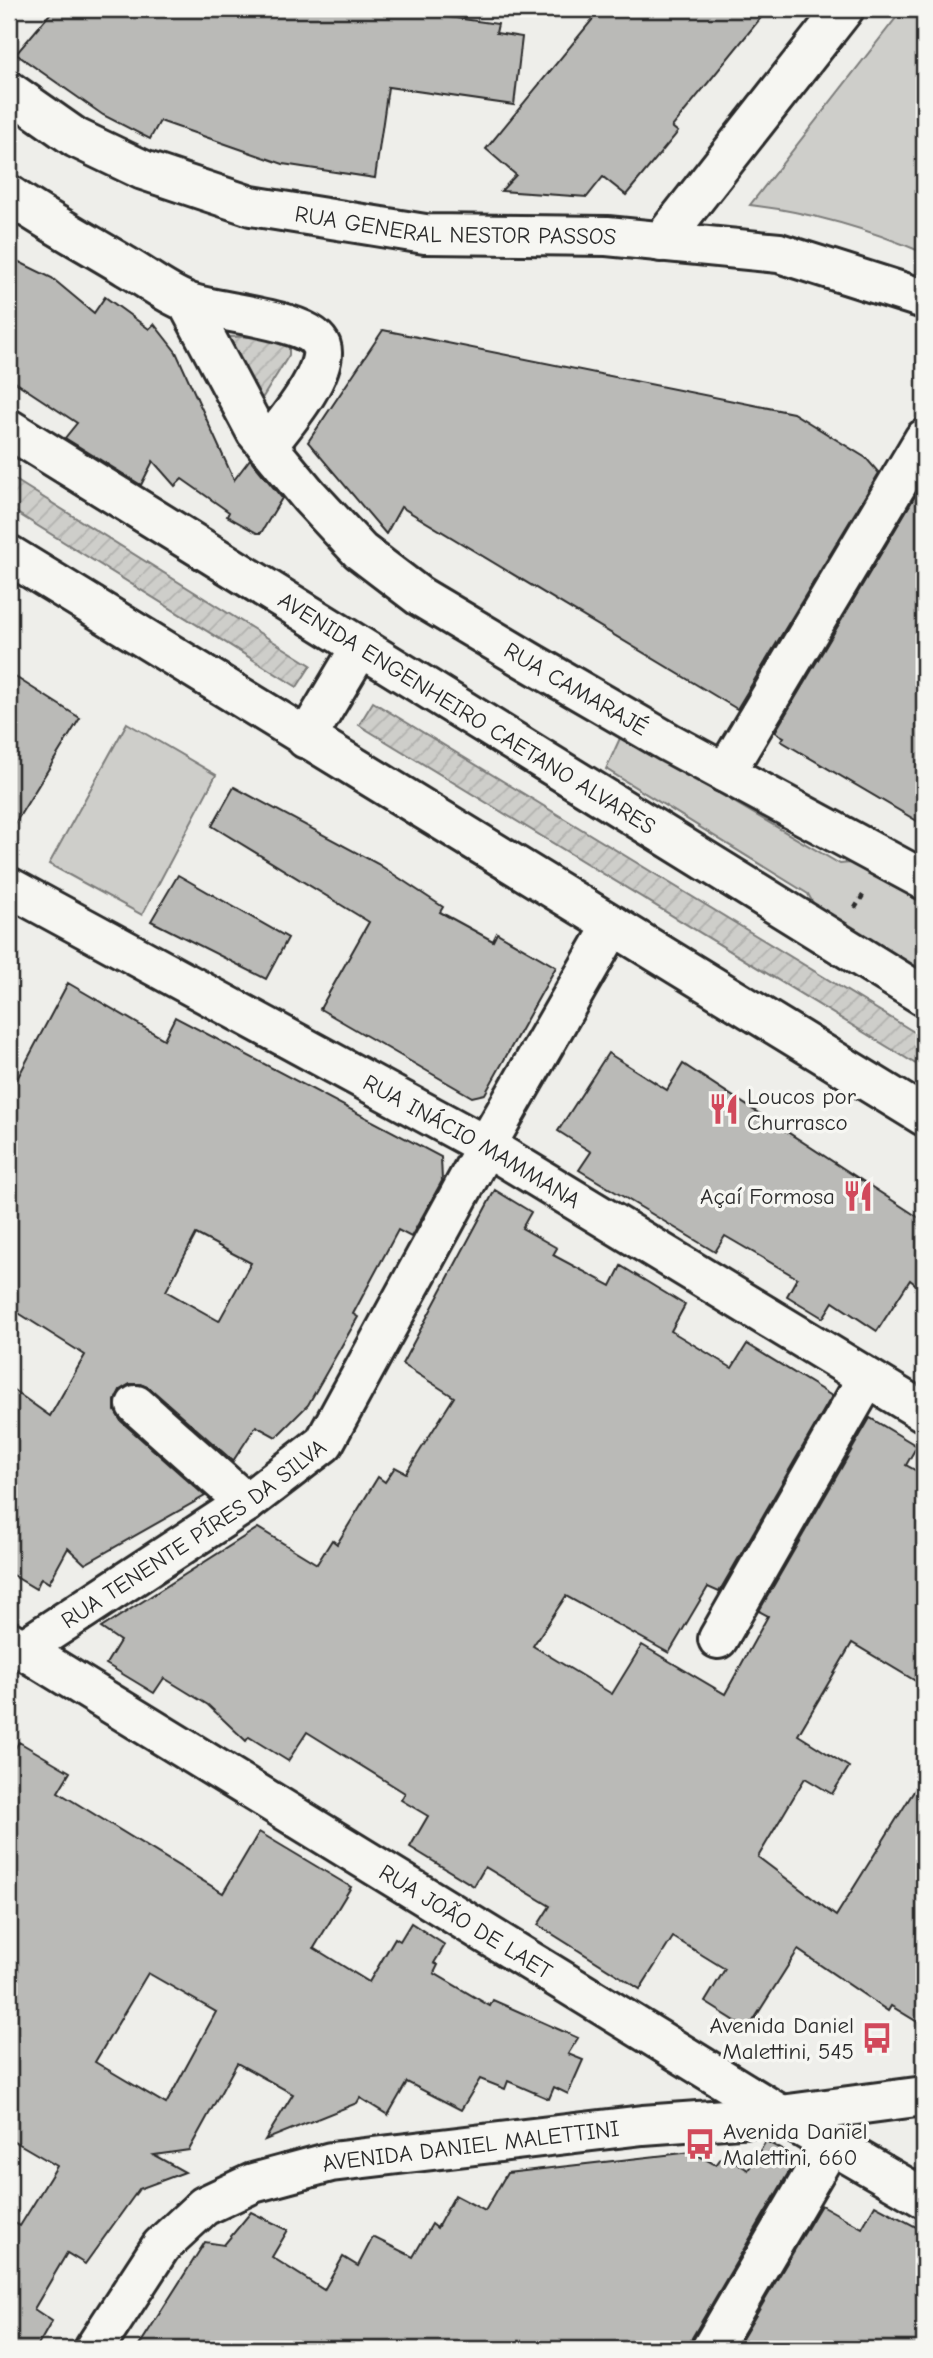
<svg xmlns="http://www.w3.org/2000/svg" width="933" height="2358" viewBox="0 0 933 2358" font-family="'Comic Neue',sans-serif">
	<style>
		.green { fill: #cececa; stroke: #7c7c7a; stroke-width: 2 }
		.garden { fill: url(#garden-furrows); stroke: #7c7c7a; stroke-width: 2 }
		.building { fill: #babab7; stroke: #2b2b2b; stroke-width: 2; fill-rule: evenodd }
		.lines { fill: none; stroke-linecap: round; stroke-linejoin: round }
		.minor-casing { stroke: #2b2b2b; stroke-width: 44 }
		.path { stroke: #2b2b2b; stroke-width: 4.5; stroke-dasharray: 5 5; stroke-linecap: butt }
		.minor { stroke: #f6f6f2; stroke-width: 38 }
		.labels { text-anchor: middle; dominant-baseline: central; stroke-width: 7; stroke-linejoin: round; paint-order: stroke }
		.street-label { font-size: 23px; fill: #2b2b2b; stroke: #f6f6f2 }
		.poi-label { font-size: 23px; fill: #2b2b2b; stroke: #f6f6f2; text-anchor: start }
	</style>
	<defs>
		<pattern id="garden-furrows" width="10" height="10" patternUnits="userSpaceOnUse" patternTransform="scale(1.75)"><rect width="10" height="10" fill="#cececa"/><path d="M-1 1l2-2M0 10L10 0M9 11l2-2" fill="none" stroke="#b1b1ae"/></pattern>
	</defs>
	<rect width="100%" height="100%" fill="#eeeeea"/>
	<filter id="ink" filterUnits="userSpaceOnUse"><feTurbulence type="fractalNoise" baseFrequency=".0143" numOctaves="2"/><feDisplacementMap in="SourceGraphic" scale="14" xChannelSelector="R" yChannelSelector="G"/><feConvolveMatrix kernelMatrix="1 2 1 2 8 2 1 2 1" color-interpolation-filters="sRGB"/></filter>
	<g filter="url(#ink)">
		<g class="green">
			<path d="M 903,9 L 924,9 L 924,253 C 869,229 810,212 750,205 Z"/>
			<polygon points="127,723 216,775 142,915 49,864"/>
			<polygon points="621,736 840,864 884,860 924,888 924,988 835,942 808,894 606,769"/>
		</g>
		<g class="garden">
			<polygon points="282,336 289,343 289,355 263,397 253,396 226,337"/>
			<polygon points="9,476 311,665 297,687 9,508"/>
			<polygon points="373,702 924,1038 924,1069 359,725"/>
		</g>
		<g class="building">
			<polygon points="54,9 407,9 406,11 498,24 496,33 522,37 514,105 388,87 375,178 283,164 160,121 150,139 103,115 16,54"/>
			<polygon points="601,9 768,9 672,127 678,132 626,195 603,177 587,197 501,191 516,175 486,149"/>
			<polygon points="9,257 52,278 94,313 105,297 149,329 154,324 176,352 234,480 250,459 282,498 261,533 257,533 227,516 229,512 182,479 175,486 153,461 141,485 65,438 77,423 9,378 9,336 17,324 9,317"/>
			<polygon points="383,330 793,413 866,458 879,473 737,709 401,507 386,534 308,442"/>
			<polygon points="924,481 924,825 781,741 784,737 775,732"/>
			<polygon points="9,673 80,718 9,833"/>
			<polygon points="234,787 378,864 443,907 440,912 493,941 497,933 556,967 485,1094 472,1097 320,1009 369,922 212,826"/>
			<polygon points="178,875 288,938 266,979 151,921"/>
			<path d="M 68,983 L 164,1039 L 175,1017 L 441,1157 L 442,1181 L 411,1237 L 398,1230 L 353,1314 L 358,1317 L 308,1405 L 276,1437 L 256,1426 L 233,1461 L 150,1388 L 140,1384 L 130,1384 L 120,1390 L 115,1401 L 115,1411 L 121,1421 L 205,1496 L 85,1564 L 68,1548 L 49,1583 L 41,1578 L 36,1589 L 9,1573 L 9,1387 L 50,1416 L 85,1355 L 9,1307 L 9,1094 ZM 196,1234 L 251,1263 L 219,1321 L 166,1291 Z"/>
			<polygon points="608,1053 667,1090 683,1064 924,1221 924,1291 910,1280 877,1331 833,1302 823,1318 787,1296 797,1278 725,1236 715,1252 579,1170 591,1152 558,1131"/>
			<polygon points="495,1190 531,1212 522,1228 557,1248 553,1255 611,1286 621,1266 685,1305 671,1331 732,1368 747,1344 832,1396 719,1592 708,1587 669,1653 566,1596 533,1646 612,1694 642,1645 725,1694 768,1616 759,1611 870,1418 917,1446 906,1465 924,1475 924,1686 852,1643 798,1735 849,1767 832,1794 805,1778 758,1857 836,1916 924,1775 924,2026 891,2006 888,2011 798,1950 748,2029 705,2002 725,1969 673,1937 640,1989 538,1925 550,1906 485,1867 474,1886 410,1847 428,1816 401,1800 405,1793 307,1732 288,1761 249,1737 246,1741 208,1705 164,1678 154,1693 106,1664 120,1641 101,1628 258,1528 317,1564 332,1540 337,1544 378,1477 385,1482 395,1467 406,1473 454,1397 402,1364"/>
			<path d="M 19,1742 L 70,1772 L 58,1792 L 223,1893 L 259,1832 L 351,1887 L 314,1948 L 369,1982 L 395,1938 L 400,1941 L 411,1923 L 445,1945 L 434,1963 L 438,1965 L 434,1973 L 490,2006 L 493,2000 L 578,2038 L 568,2054 L 583,2060 L 568,2094 L 554,2087 L 549,2099 L 508,2081 L 505,2089 L 480,2079 L 461,2110 L 407,2082 L 388,2115 L 360,2098 L 357,2103 L 265,2140 L 293,2094 L 237,2063 L 189,2150 L 154,2155 L 185,2172 L 139,2189 L 85,2264 L 67,2253 L 34,2309 L 52,2321 L 36,2349 L 9,2349 L 9,2220 L 20,2226 L 57,2166 L 9,2138 L 9,1758 ZM 148,1973 L 216,2012 L 166,2104 L 95,2062 Z"/>
			<polygon points="766,2141 797,2158 692,2338 689,2349 137,2349 205,2242 224,2245 251,2212 288,2230 272,2257 324,2290 343,2257 358,2266 373,2237 413,2257 432,2224 437,2228 455,2195 485,2211 507,2173 692,2152 716,2165 724,2154 748,2170"/>
			<polygon points="821,2205 862,2228 875,2205 924,2231 924,2349 736,2349"/>
		</g>
		<g class="lines">
			<defs>
				<g id="minor">
					<path id="s1" d="M 9,91 L 76,138 L 143,170 L 251,206 L 425,234 L 607,236 L 779,253 L 924,299"/>
					<path d="M 9,195 C 46,221 88,243 127,267 C 146,278 166,294 187,302 C 213,313 311,318 321,346 C 330,371 283,426 267,446"/>
					<polyline points="661,242 844,9"/>
					<path id="s2" d="M 187,302 L 256,432 L 309,496 L 360,551 L 419,596 L 530,662 L 668,742 L 924,880"/>
					<path id="s3" d="M 9,429 L 924,996"/>
					<polyline points="9,555 924,1116"/>
					<polyline points="306,739 360,648"/>
					<polyline points="725,773 924,439"/>
					<path id="s4" d="M 9,887 L 486,1146 L 924,1412"/>
					<polyline points="136,1405 246,1503"/>
					<polyline points="718,1639 867,1378"/>
					<path id="s5" d="M 9,1641 L 781,2115 L 924,2198"/>
					<path id="s6" d="M 23,1649 L 246,1503 L 324,1443 L 486,1146 L 613,925"/>
					<path id="s7" d="M 94,2349 L 161,2246 L 204,2206 L 253,2183 L 331,2162 L 643,2125 L 781,2115 L 924,2096"/>
					<polyline points="711,2349 831,2144"/>
				</g>
			</defs>
			<use href="#minor" class="minor-casing"/>
			<polyline class="path" points="855,908 865,892"/>
			<use href="#minor" class="minor"/>
		</g>
	</g>
	<defs>
		<symbol id="restaurant-bare" viewBox="-9 -9 18 18"><path d="M-5-6h1v4h1v-4h1v4h1v-4h1v5L-1.5 .5V6h-2V.5L-5-1ZM5-6V6H3V1.5H1.5Q1.5-4 5-6Z" fill="#d1495b" stroke="#f6f6f2" stroke-width="2.5" paint-order="stroke"/></symbol>
		<symbol id="bus-bare" viewBox="-9 -9 18 18"><path d="M-5-6H5V4H4V6H2V4H-2V6H-4V4H-5ZM-3.5-4V0h7V-4ZM-3.5 1.2v1.5H-2V1.2ZM2 1.2v1.5H3.5V1.2Z" fill="#d1495b" stroke="#f6f6f2" stroke-width="2.5" paint-order="stroke"/></symbol>
	</defs>
	<g fill-rule="evenodd">
		<use href="#restaurant-bare" x="702" y="1087" width="44" height="44"/>
		<use href="#restaurant-bare" x="836" y="1174" width="44" height="44"/>
		<use href="#bus-bare" x="855" y="2016" width="44" height="44"/>
		<use href="#bus-bare" x="678" y="2122" width="44" height="44"/>
	</g>
	<g class="labels">
		<g class="street-label">
			<text stroke="none"><textPath href="#s1" startOffset="476">RUA GENERAL NESTOR PASSOS</textPath></text>
			<text stroke="none"><textPath href="#s2" startOffset="562">RUA CAMARAJÉ</textPath></text>
			<text stroke="none"><textPath href="#s3" startOffset="539">AVENIDA ENGENHEIRO CAETANO ALVARES</textPath></text>
			<text stroke="none"><textPath href="#s4" startOffset="528">RUA INÁCIO MAMMANA</textPath></text>
			<text stroke="none"><textPath href="#s6" startOffset="206">RUA TENENTE PÍRES DA SILVA</textPath></text>
			<text stroke="none"><textPath href="#s5" startOffset="536">RUA JOÃO DE LAET</textPath></text>
			<text stroke="none"><textPath href="#s7" startOffset="457">AVENIDA DANIEL MALETTINI</textPath></text>
		</g>
		<g class="poi-label">
			<text x="747" y="1096">Loucos por<tspan x="747" dy="26">Churrasco</tspan></text>
			<text x="835" y="1196" text-anchor="end">Açaí Formosa</text>
			<text x="854" y="2025" text-anchor="end">Avenida Daniel<tspan x="854" dy="26">Malettini, 545</tspan></text>
			<text x="723" y="2131">Avenida Daniel<tspan x="723" dy="26">Malettini, 660</tspan></text>
		</g>
	</g>
	<rect width="933" height="2358" fill="none" stroke="#f6f6f2" stroke-width="35"/>
	<rect x="18" y="18" width="898" height="2323" fill="none" stroke="#2b2b2b" stroke-width="2.5" filter="url(#ink)"/>
</svg>
